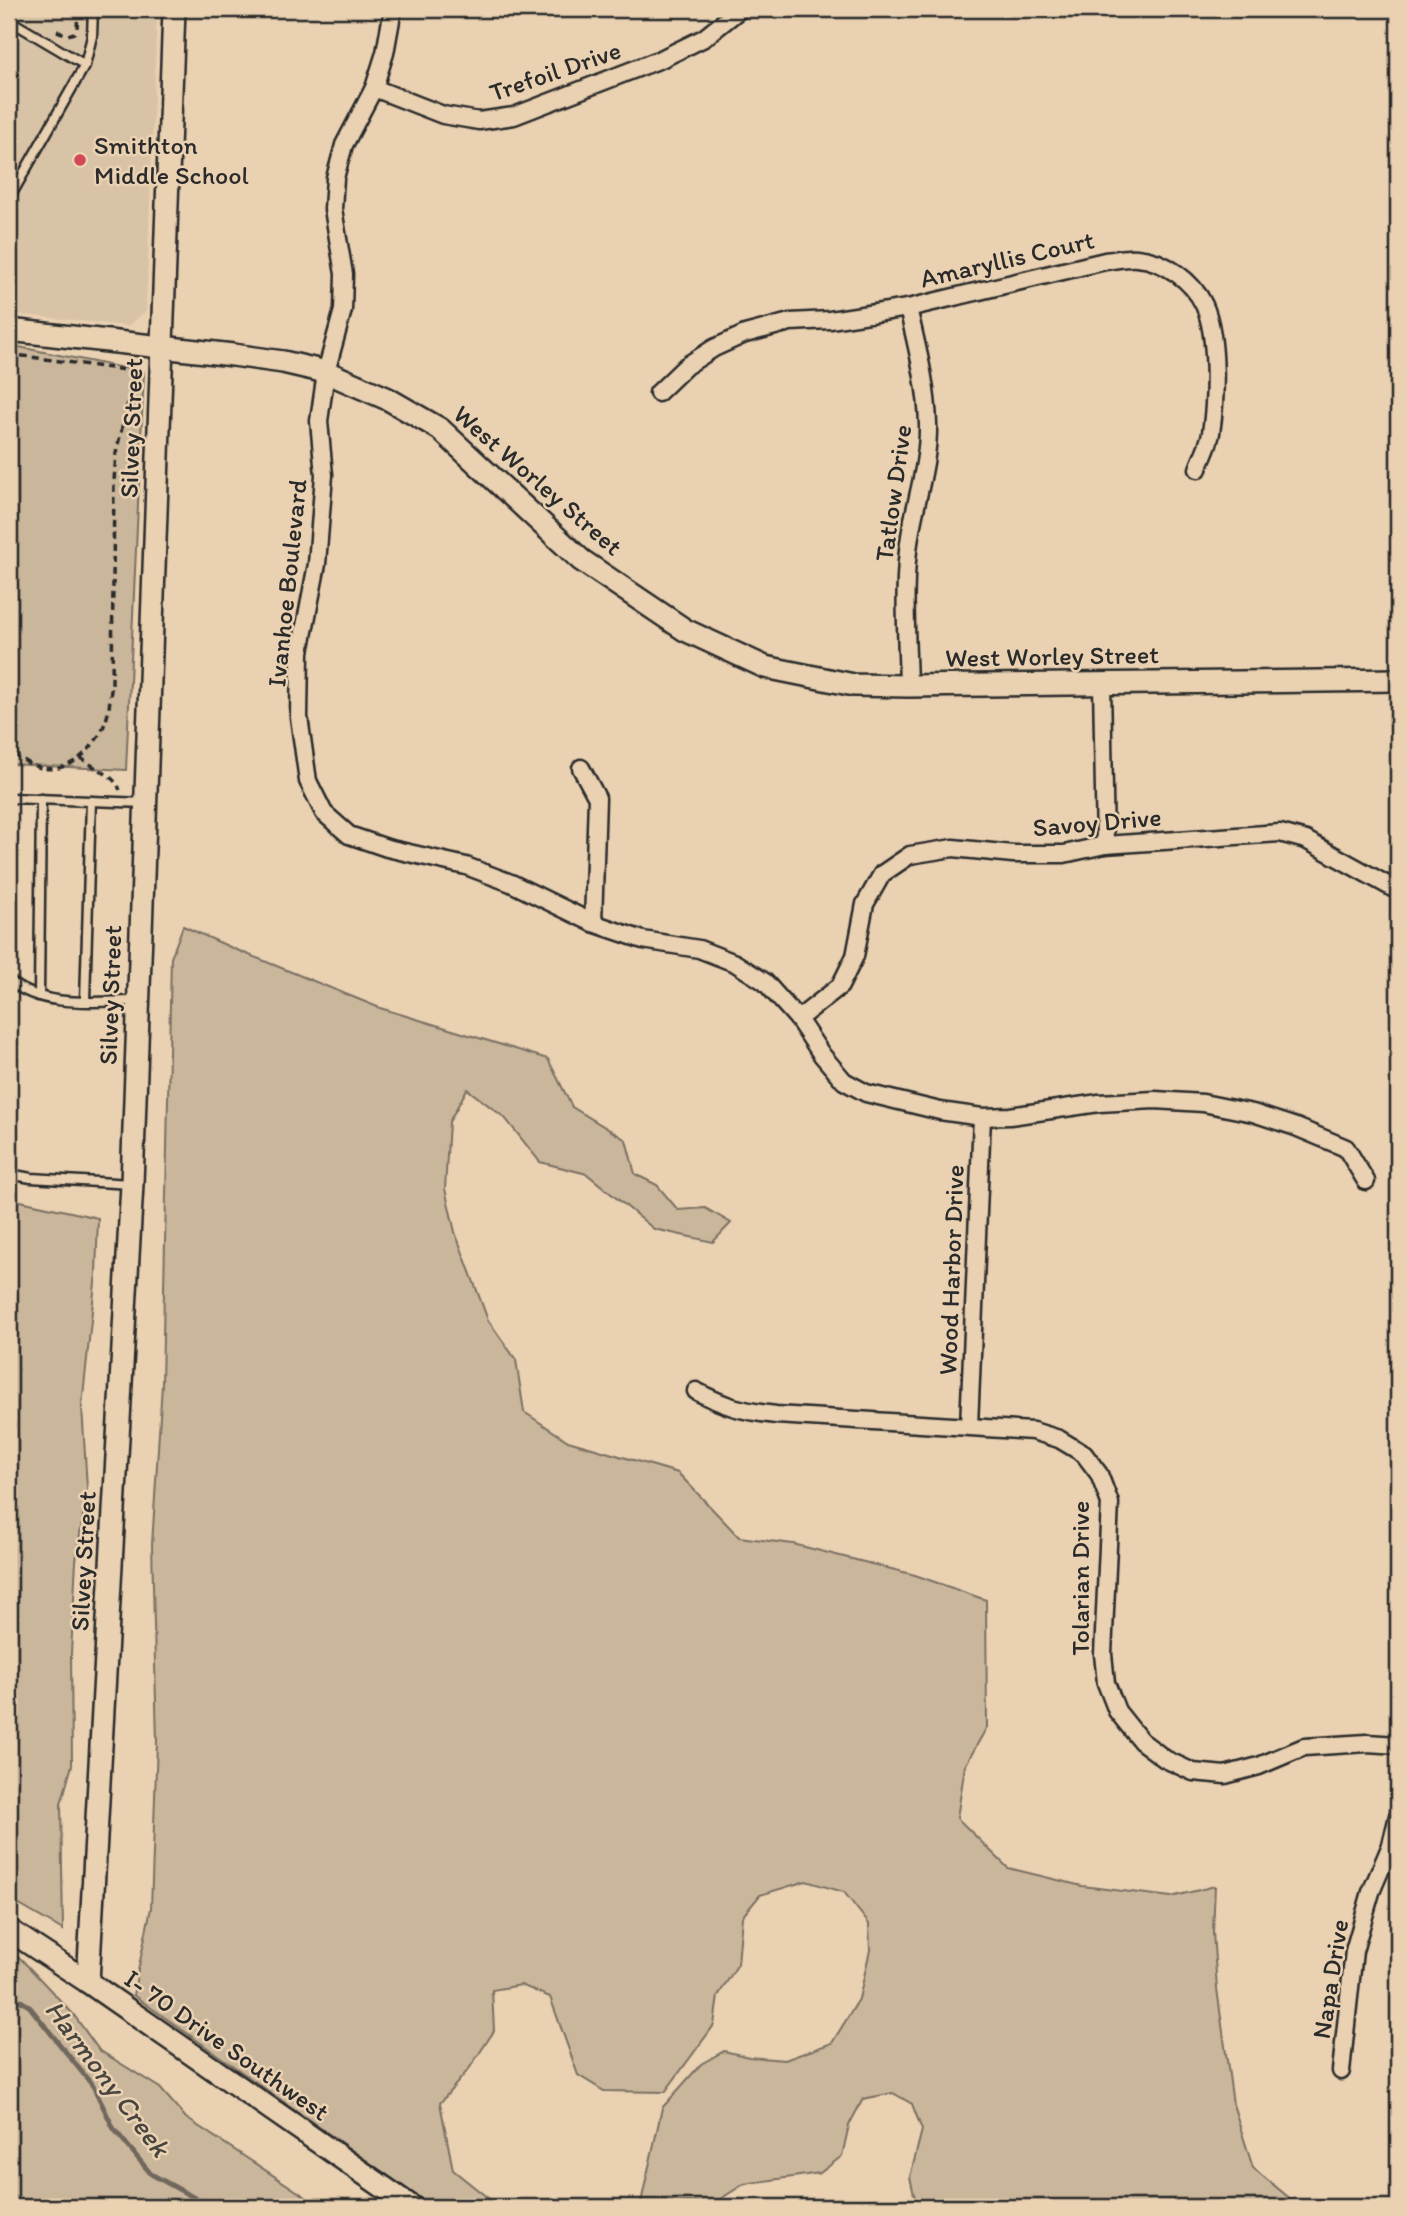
<svg xmlns="http://www.w3.org/2000/svg" width="1407" height="2216" viewBox="0 0 1407 2216" font-family="Itim,sans-serif">
	<style>
		.built { fill: #d9c3a6 }
		.green { fill: #cab69b; stroke: #7a7063; stroke-width: 2 }
		.lines { fill: none; stroke-linecap: round; stroke-linejoin: round }
		.stream { stroke: #71685d; stroke-width: 5 }
		.lane-casing { stroke: #2b2b2b; stroke-width: 13 }
		.street-casing { stroke: #2b2b2b; stroke-width: 21 }
		.secondary-casing { stroke: #2b2b2b; stroke-width: 26 }
		.path { stroke: #2b2b2b; stroke-width: 3.5; stroke-dasharray: 7 5; stroke-linecap: butt }
		.lane { stroke: #e9d1b1; stroke-width: 8 }
		.street { stroke: #e9d1b1; stroke-width: 16 }
		.secondary { stroke: #e9d1b1; stroke-width: 21 }
		.poi-dot { fill: #d1495b; stroke: #e9d1b1; stroke-width: 2.5 }
		.labels { text-anchor: middle; dominant-baseline: central; stroke-width: 5; stroke-linejoin: round; paint-order: stroke }
		.street-label { font-size: 26px; fill: #2b2b2b; stroke: #e9d1b1 }
		.poi-label { font-size: 26px; fill: #2b2b2b; stroke: #e9d1b1; text-anchor: start }
		.water-label { font-size: 28px; font-style: italic; fill: #484440; stroke: #e9d1b1 }
	</style>
	<rect width="100%" height="100%" fill="#e9d1b1"/>
	<filter id="ink" filterUnits="userSpaceOnUse"><feTurbulence type="fractalNoise" baseFrequency=".0143" numOctaves="2"/><feDisplacementMap in="SourceGraphic" scale="14" xChannelSelector="R" yChannelSelector="G"/><feConvolveMatrix kernelMatrix="1 2 1 2 8 2 1 2 1" color-interpolation-filters="sRGB"/></filter>
	<g filter="url(#ink)">
		<polygon class="built" points="9,9 157,9 146,311 128,326 23,315 9,310"/>
		<g class="green">
			<polygon points="9,345 144,372 126,770 9,764"/>
			<polygon points="183,926 232,948 380,1008 548,1059 572,1107 626,1140 635,1174 657,1185 678,1210 705,1208 731,1223 713,1242 654,1229 587,1174 540,1162 505,1118 467,1089 449,1122 445,1189 455,1232 488,1320 516,1360 524,1412 568,1441 678,1473 739,1537 793,1544 915,1575 986,1600 987,1727 965,1766 957,1818 1008,1868 1082,1886 1171,1897 1215,1886 1213,1932 1217,1989 1233,2104 1253,2168 1298,2205 1320,2207 921,2207 914,2195 910,2177 922,2130 912,2104 893,2093 863,2099 849,2125 842,2156 820,2173 744,2184 714,2203 667,2201 664,2207 640,2207 662,2108 701,2064 724,2051 749,2057 785,2060 832,2043 859,1999 870,1950 869,1924 844,1892 806,1881 760,1895 742,1917 738,1964 718,1996 714,2025 665,2092 604,2091 578,2075 550,1997 521,1985 492,1990 494,2031 469,2069 440,2103 453,2170 499,2207 432,2207 133,1995 151,1908 157,1742 152,1545 162,1384 171,958"/>
			<polygon points="9,1188 16,1200 98,1218 96,1273 82,1406 87,1488 76,1561 71,1653 72,1765 61,1804 63,1930 9,1899"/>
			<polygon points="9,1952 21,1959 73,2014 99,2050 160,2088 186,2118 321,2207 9,2207"/>
		</g>
		<g class="lines">
			<polyline class="stream" points="9,1994 29,2006 93,2086 114,2129 151,2174 211,2207"/>
			<defs>
				<g id="lane">
					<polyline points="9,20 85,65 9,199"/>
					<polyline points="85,65 92,36 93,9"/>
					<polyline points="9,798 145,803"/>
					<path d="M 9,980 C 42,1009 96,1001 137,1001"/>
					<polyline points="39,996 41,799"/>
					<polyline points="85,1001 91,801"/>
					<polyline points="9,1174 31,1178 131,1184"/>
				</g>
				<g id="street">
					<polyline points="393,9 385,53 374,88 344,145 335,178 333,209 344,274 343,310 326,372 319,421 324,475 317,564 300,652 299,717 308,781 324,813 349,835 387,848 466,866 511,883 593,923 643,940 699,949 735,963 765,982 798,1019 822,1055 844,1081 866,1093 940,1111 982,1117 1010,1116 1099,1103 1155,1100 1203,1103 1253,1113 1296,1127 1346,1148 1366,1181"/>
					<polyline points="374,88 443,115 479,121 514,116 661,59 704,38 740,9"/>
					<path d="M 908,308 C 917,347 927,385 928,424 C 929,463 916,498 910,536 C 902,585 907,637 908,686"/>
					<path d="M 658,393 L 686,366 L 714,348 L 745,334 L 790,322 L 830,320 L 908,308 L 1105,261 C 1115,260 1127,257 1137,258 C 1164,260 1193,281 1204,305 C 1218,336 1216,400 1211,433 C 1209,445 1202,457 1198,469"/>
					<polyline points="1102,684 1105,845"/>
					<polyline points="581,768 597,798 593,923"/>
					<polyline points="798,1019 840,986 855,956 865,904 882,874 910,855 953,848 1013,854 1064,854 1105,845 1280,833 1306,840 1398,891"/>
					<path d="M 696,1391 C 726,1407 742,1411 776,1415 L 1033,1431 L 1059,1439 L 1084,1454 L 1099,1474 L 1110,1503 L 1103,1654 L 1106,1683 L 1117,1711 L 1141,1741 L 1165,1759 L 1193,1772 L 1225,1775 L 1259,1766 L 1304,1747 L 1367,1743 L 1398,1745"/>
					<polyline points="969,1426 982,1117"/>
					<polyline points="1341,2071 1354,1951 1371,1892 1391,1845 1398,1816"/>
				</g>
				<g id="secondary">
					<polyline points="9,330 233,355 283,362 326,372 388,399 440,429 581,560 685,630 765,667 854,685 908,686 1398,680"/>
					<polyline points="9,1930 88,1982 412,2207"/>
					<polyline points="88,1982 132,1184 174,9"/>
				</g>
			</defs>
			<use href="#lane" class="lane-casing"/>
			<use href="#street" class="street-casing"/>
			<use href="#secondary" class="secondary-casing"/>
			<g class="path">
				<polyline points="57,31 68,35 74,33 77,28 78,9"/>
				<path d="M 9,354 L 132,371 L 132,386 L 116,453 L 114,481 L 112,684 C 110,694 110,707 107,717 C 99,745 70,777 38,767 C 27,764 18,756 9,751"/>
				<path d="M 80,757 C 94,769 114,774 120,790"/>
			</g>
			<use href="#lane" class="lane"/>
			<use href="#street" class="street"/>
			<use href="#secondary" class="secondary"/>
		</g>
	</g>
	<circle class="poi-dot" cx="80" cy="160" r="7"/>
	<g class="labels">
		<g class="street-label">
			<text transform="translate(555 71) rotate(-19)">Trefoil Drive</text>
			<text transform="translate(1007 259) rotate(-13)">Amaryllis Court</text>
			<text transform="translate(131 428) rotate(-88)">Silvey Street</text>
			<text transform="translate(538 480) rotate(41)">West Worley Street</text>
			<text transform="translate(893 493) rotate(-82)">Tatlow Drive</text>
			<text transform="translate(287 583) rotate(-84)">Ivanhoe Boulevard</text>
			<text transform="translate(1052 656) rotate(-1)">West Worley Street</text>
			<text transform="translate(1097 822) rotate(-5)">Savoy Drive</text>
			<text transform="translate(110 995) rotate(-88)">Silvey Street</text>
			<text transform="translate(951 1270) rotate(-88)">Wood Harbor Drive</text>
			<text transform="translate(83 1561) rotate(-87)">Silvey Street</text>
			<text transform="translate(1080 1578) rotate(-90)">Tolarian Drive</text>
			<text transform="translate(1330 1979) rotate(-81)">Napa Drive</text>
			<text transform="translate(227 2045) rotate(35)">I- 70 Drive Southwest</text>
		</g>
		<g class="poi-label">
			<text x="94" y="145">Smithton<tspan x="94" dy="30">Middle School</tspan></text>
		</g>
		<g class="water-label">
			<text transform="translate(108 2078) rotate(53)">Harmony Creek</text>
		</g>
	</g>
	<rect width="1407" height="2216" fill="none" stroke="#e9d1b1" stroke-width="35"/>
	<rect x="18" y="18" width="1372" height="2181" fill="none" stroke="#2b2b2b" stroke-width="2.5" filter="url(#ink)"/>
</svg>
